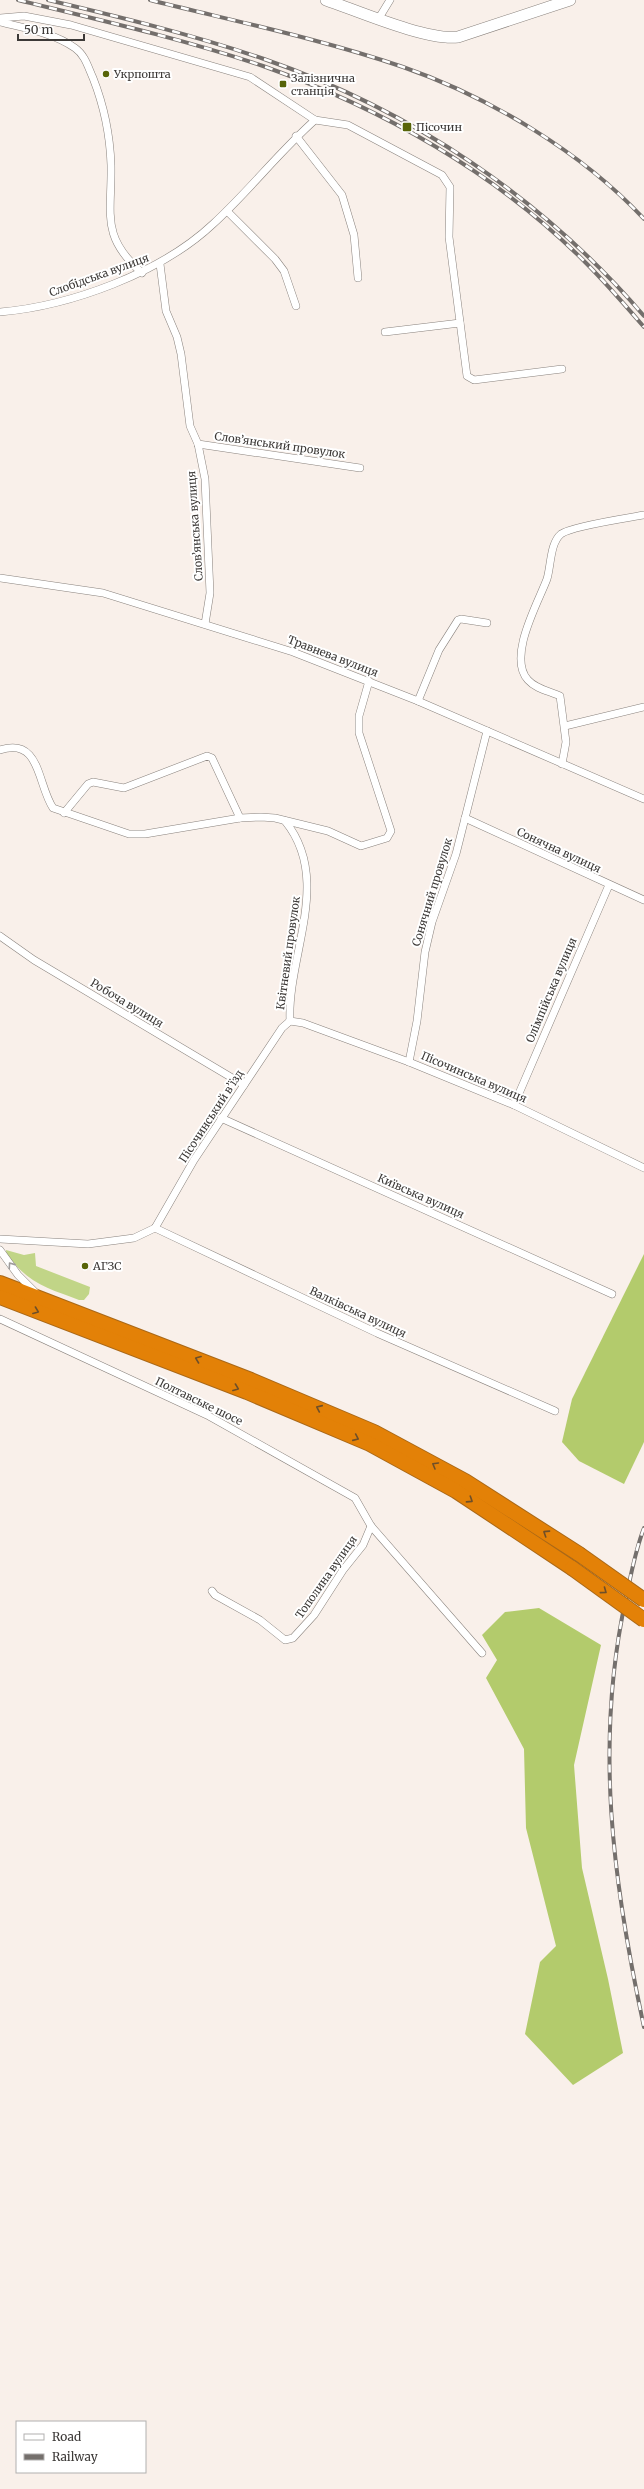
<svg xmlns="http://www.w3.org/2000/svg" width="644" height="2489" viewBox="0 0 644 2489" font-family="Merriweather,serif">
	<style>
		.green { fill: #c1d587 }
		.forest { fill: #b3cb6c }
		.lines { fill: none; stroke-linecap: round; stroke-linejoin: round }
		.street-casing { stroke: #89827d; stroke-width: 8 }
		.secondary-casing { stroke: #89827d; stroke-width: 12 }
		.highway-casing { stroke: #a96818; stroke-width: 16 }
		.street { stroke: #fff; stroke-width: 7 }
		.secondary { stroke: #fff; stroke-width: 11 }
		.highway { stroke: #e38107; stroke-width: 14 }
		.rail-casing { stroke: #746f6c; stroke-width: 4 }
		.rail { stroke: #fff; stroke-width: 2.5; stroke-dasharray: 8; stroke-linecap: butt }
		.highway-bridge-casing { stroke: #a96818; stroke-width: 16; stroke-linecap: butt }
		.highway-bridge { stroke: #e38107; stroke-width: 14 }
		.oneway { stroke: #9e9c9b }
		.oneway2 { stroke: #6e4f29 }
		.poi-dot { fill: #576408; stroke: #fff; stroke-width: 1.5 }
		.labels { text-anchor: middle; dominant-baseline: central; stroke-width: 4; stroke-linejoin: round; paint-order: stroke }
		.poi-label { font-size: 11px; fill: #3c3937; stroke: #fff; text-anchor: start }
		.street-label { font-size: 11px; fill: #3c3937; stroke: #fff }
	</style>
	<rect width="100%" height="100%" fill="#f9f0ea"/>
	<path class="green" d="M 6,1250 L 24,1255 L 35,1253 L 36,1266 L 90,1287 L 89,1294 L 84,1300 L 79,1300 C 53,1290 32,1285 14,1263 C 10,1259 6,1256 6,1250 Z"/>
	<g class="forest">
		<polygon points="644,1254 644,1442 624,1484 579,1461 562,1442 572,1399"/>
		<polygon points="539,1608 601,1645 574,1765 582,1868 608,1979 623,2053 573,2085 525,2034 540,1962 556,1946 526,1828 524,1749 486,1678 497,1660 482,1635 505,1612"/>
	</g>
	<g class="lines">
		<defs>
			<g id="street">
				<polyline points="0,18 24,16 71,25 250,77 315,120 348,125 442,175 450,187 449,237 467,376 474,380 562,369"/>
				<polyline points="379,18 390,0"/>
				<path d="M 0,22 C 24,28 54,33 75,48 C 85,55 88,67 93,78 C 104,106 110,135 111,165 C 112,214 100,236 142,273"/>
				<polyline points="296,136 342,195 354,235 358,278"/>
				<polyline points="227,211 275,259 284,271 296,306"/>
				<polyline points="160,264 166,311 177,337 181,354 190,426 198,444 205,479 210,593 205,624"/>
				<path d="M 0,312 C 70,306 161,273 213,224 C 249,191 279,152 315,120"/>
				<polyline points="385,332 460,323"/>
				<polyline points="198,444 360,468"/>
				<polyline points="0,578 103,593 293,652 418,701 644,799"/>
				<polyline points="418,701 439,650 458,620 461,619 487,623"/>
				<polyline points="565,726 644,707"/>
				<path d="M 0,750 C 41,737 37,784 53,808 L 129,834 L 145,834 L 240,818 L 261,817 L 275,818 L 328,831 L 361,846 L 387,838 L 391,831 L 359,733 L 359,716 L 369,681"/>
				<path d="M 562,764 L 566,742 L 560,696 C 549,691 536,689 528,680 C 507,657 538,603 547,579 C 551,566 550,543 561,534 C 572,526 628,518 644,515"/>
				<polyline points="64,813 88,784 93,782 124,788 207,756 212,758 240,818"/>
				<polyline points="465,818 644,900"/>
				<path d="M 285,821 C 333,880 287,955 290,1021"/>
				<polyline points="0,936 34,960 244,1085"/>
				<polyline points="290,1021 303,1023 409,1062 514,1105 644,1168"/>
				<polyline points="409,1062 417,1021 425,952 432,922 456,854 487,731"/>
				<polyline points="514,1105 609,885"/>
				<polyline points="221,1118 612,1294"/>
				<polyline points="155,1228 377,1333 555,1411"/>
				<polyline points="0,1239 88,1244 134,1238 155,1228 194,1160 282,1028 290,1021"/>
				<polyline points="0,1250 18,1275 35,1292"/>
				<polyline points="0,1319 207,1415 355,1498 371,1526 482,1653"/>
				<polyline points="212,1591 215,1595 260,1620 285,1640 293,1638 314,1615 343,1570 363,1545 371,1526"/>
			</g>
			<path id="secondary" d="M 326,0 C 358,11 427,41 458,37 L 570,0"/>
			<g id="highway">
				<polyline points="0,1283 251,1380 374,1432 465,1481 579,1554"/>
				<polyline points="0,1297 247,1392 370,1444 456,1491 572,1568"/>
			</g>
		</defs>
		<use href="#street" class="street-casing"/>
		<use href="#secondary" class="secondary-casing"/>
		<use href="#highway" class="highway-casing"/>
		<use href="#street" class="street"/>
		<use href="#secondary" class="secondary"/>
		<use href="#highway" class="highway"/>
		<defs>
			<g id="rail">
				<path d="M 18,0 C 100,20 183,39 263,66 C 381,108 497,173 586,263 C 606,283 625,305 644,327"/>
				<path d="M 48,0 C 120,17 194,35 264,59 C 411,110 543,198 644,316"/>
				<path d="M 150,0 C 234,21 321,39 403,67 C 489,97 582,152 644,219"/>
				<path d="M 644,1528 C 635,1551 631,1575 626,1598 C 594,1744 613,1883 644,2027"/>
			</g>
		</defs>
		<use href="#rail" class="rail-casing"/>
		<use href="#rail" class="rail"/>
		<defs>
			<g id="highway-bridge">
				<polyline points="579,1554 644,1600"/>
				<polyline points="572,1568 644,1620"/>
			</g>
		</defs>
		<use href="#highway-bridge" class="highway-bridge-casing"/>
		<use href="#highway-bridge" class="highway-bridge"/>
	</g>
	<defs><path id="oneway-chevron" d="M-2-3.5L2.5 0L-2 3.5" fill="none" stroke-width="1.6" stroke-linecap="round" stroke-linejoin="round"/></defs>
	<use class="oneway" href="#oneway-chevron" transform="translate(11 1265) rotate(-125)"/>
	<g class="oneway2">
		<use href="#oneway-chevron" transform="translate(36 1311) rotate(21)"/>
		<use href="#oneway-chevron" transform="translate(198 1359) rotate(-159)"/>
		<use href="#oneway-chevron" transform="translate(236 1388) rotate(21)"/>
		<use href="#oneway-chevron" transform="translate(319 1408) rotate(-156)"/>
		<use href="#oneway-chevron" transform="translate(356 1438) rotate(24)"/>
		<use href="#oneway-chevron" transform="translate(435 1465) rotate(-150)"/>
		<use href="#oneway-chevron" transform="translate(470 1500) rotate(33)"/>
		<use href="#oneway-chevron" transform="translate(546 1533) rotate(-147)"/>
		<use href="#oneway-chevron" transform="translate(604 1591) rotate(36)"/>
	</g>
	<g class="poi-dot">
		<circle cx="106" cy="74" r="4"/>
		<rect x="279" y="80" width="8" height="8" rx="2"/>
		<rect x="402" y="122" width="10" height="10" rx="2"/>
		<circle cx="85" cy="1266" r="4"/>
	</g>
	<g class="labels">
		<g class="poi-label">
			<text x="114" y="74">Укрпошта</text>
			<text x="291" y="78">Залізнична<tspan x="291" dy="13">станція</tspan></text>
			<text x="416" y="127">Пісочин</text>
			<text x="93" y="1266">АГЗС</text>
		</g>
		<g class="street-label">
			<text transform="translate(99 275) rotate(-20)">Слобідська вулиця</text>
			<text transform="translate(280 445) rotate(8)">Слов’янський провулок</text>
			<text transform="translate(195 526) rotate(-94)">Слов’янська вулиця</text>
			<text transform="translate(333 656) rotate(21)">Травнева вулиця</text>
			<text transform="translate(559 850) rotate(25)">Сонячна вулиця</text>
			<text transform="translate(432 892) rotate(-73)">Сонячний провулок</text>
			<text transform="translate(288 953) rotate(-82)">Квітневий провулок</text>
			<text transform="translate(551 990) rotate(-67)">Олімпійська вулиця</text>
			<text transform="translate(127 1003) rotate(31)">Робоча вулиця</text>
			<text transform="translate(474 1077) rotate(23)">Пісочинська вулиця</text>
			<text transform="translate(211 1116) rotate(-57)">Пісочинський в’їзд</text>
			<text transform="translate(421 1196) rotate(24)">Київська вулиця</text>
			<text transform="translate(358 1312) rotate(25)">Валківська вулиця</text>
			<text transform="translate(199 1401) rotate(26)">Полтавське шосе</text>
			<text transform="translate(326 1577) rotate(-55)">Тополина вулиця</text>
		</g>
	</g>
	<rect x="16" y="2421" width="130" height="52" fill="#ffffff" stroke="#b1b0af"/>
	<rect x="24" y="2434" width="20" height="6" fill="#ffffff" stroke="#b1b0af"/>
	<text x="52" y="2441" font-size="12" fill="#3c3937">Road</text>
	<rect x="24" y="2454" width="20" height="6" fill="#746f6c" stroke="#b1b0af"/>
	<text x="52" y="2461" font-size="12" fill="#3c3937">Railway</text>
	<path d="M18 34v6h66v-6" fill="none" stroke="#3c3937" stroke-width="2"/>
	<text x="24" y="34" font-size="12" fill="#3c3937" stroke="#ffffff" stroke-width="3" paint-order="stroke">50 m</text>
</svg>
